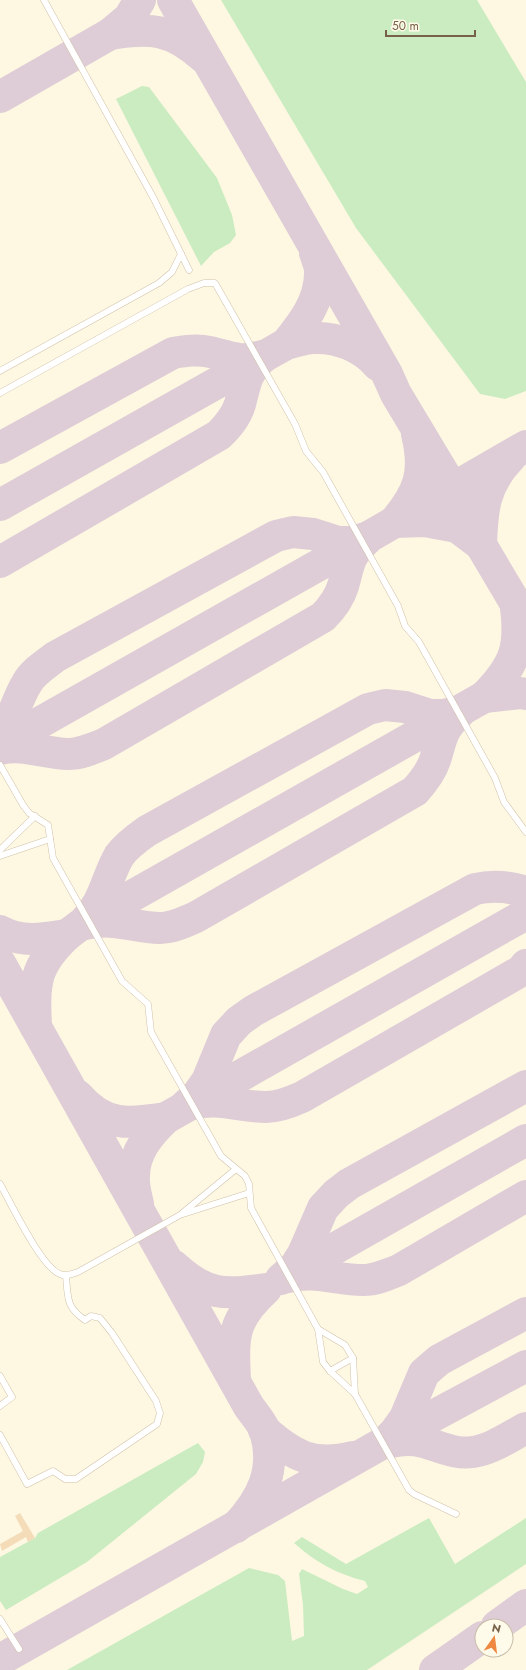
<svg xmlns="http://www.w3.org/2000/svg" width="526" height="1670" viewBox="0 0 526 1670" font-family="Jost,sans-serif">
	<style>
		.green { fill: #caecc0 }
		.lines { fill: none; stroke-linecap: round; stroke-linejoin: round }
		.taxiway { stroke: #deccd6; stroke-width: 32 }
		.building { fill: #f5dcb9 }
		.service-casing { stroke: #d0c1a9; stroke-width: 7 }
		.service { stroke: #fff; stroke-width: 6 }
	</style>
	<rect width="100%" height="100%" fill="#fef8e3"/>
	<g class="green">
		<polygon points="221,0 477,0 526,82 526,391 505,399 480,394 356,228"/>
		<polygon points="142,86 149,87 217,178 232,215 236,235 230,243 214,252 201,266 116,99"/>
		<polygon points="198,1443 205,1452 203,1462 196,1474 87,1562 6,1610 0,1601 0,1557 35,1538 38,1533"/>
		<path d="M 429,1518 L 455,1564 L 526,1518 L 526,1564 L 367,1670 L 67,1670 L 249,1568 L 278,1575 L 285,1581 L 292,1641 L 304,1636 L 303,1605 L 299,1574 L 302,1569 L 343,1589 L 357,1594 L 368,1587 L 365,1581 C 337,1574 315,1562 294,1543 L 302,1537 L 346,1564 Z"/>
	</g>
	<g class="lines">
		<g class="taxiway">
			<polyline points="173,0 387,374 396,394 453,489 481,545 526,621"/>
			<path d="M 110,34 C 150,27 172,29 203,57"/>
			<polyline points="0,97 110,34 129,18 140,0"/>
			<path d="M 286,344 C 303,323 321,300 320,271 C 320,266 317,259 315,253"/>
			<path d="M 0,448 L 173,353 C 185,351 197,349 210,352 C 233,357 238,363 262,356"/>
			<path d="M 0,505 L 286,344 C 295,342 305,338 314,338 C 338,337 362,347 378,365"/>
			<path d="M 396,520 C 420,491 426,471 417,434"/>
			<path d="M 394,522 L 425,521 L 457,527 L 481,545 C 482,510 484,485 510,458"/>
			<path d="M 0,562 L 219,435 C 228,426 236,417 240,404 C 246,382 245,374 263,357"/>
			<polyline points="484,697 520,693 526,694"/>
			<path d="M 0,740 C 12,722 16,701 27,683 C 33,672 45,665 55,657 L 276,536 L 293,532 L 313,534 L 338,542 L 351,542 L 366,538"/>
			<polyline points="0,745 372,535 526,446"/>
			<path d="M 0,749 C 23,743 45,754 68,754 C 80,754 92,749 104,744 L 323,617 C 332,608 339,599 343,586 C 350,563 347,557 367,539"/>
			<path d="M 84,922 C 104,903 106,879 119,856 C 126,846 137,838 147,831 L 368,709 L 385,705 L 405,707 L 430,715 L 444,715 L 458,712"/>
			<path d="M 85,924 C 113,917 133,927 160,928 C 172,928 185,922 196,917 L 415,791 C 424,781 431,772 435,760 C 442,738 441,730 459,713"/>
			<path d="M 0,931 C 22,943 43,939 67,935 C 34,966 34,983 36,1027"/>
			<path d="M 67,935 L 79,926 L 484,697 C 516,665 522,646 515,601"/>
			<path d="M 0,963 L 248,1405 C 253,1413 262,1422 265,1431 C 277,1470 262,1499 236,1527"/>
			<path d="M 78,1096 C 105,1127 128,1124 166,1118 C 149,1134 134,1152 134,1176 C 133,1185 136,1195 138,1204"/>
			<path d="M 192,1104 C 218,1097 240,1107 266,1107 C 279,1107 291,1102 302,1097 L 521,971 L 526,965"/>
			<path d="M 185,1106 L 197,1095 L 207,1081 L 226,1035 L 239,1021 L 253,1011 L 475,889 C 493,885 508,886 526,892"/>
			<polyline points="166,1118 526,914"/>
			<path d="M 174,1266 C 207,1296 223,1295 266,1289 C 232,1320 233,1336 235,1380"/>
			<polyline points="290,1274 526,1140"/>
			<path d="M 288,1277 C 314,1270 337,1280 363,1280 C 375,1280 387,1275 399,1270 L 526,1196"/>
			<polyline points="281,1279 294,1268 303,1254 323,1208 336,1194 349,1184 526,1086"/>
			<path d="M 264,1430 C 293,1456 314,1467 353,1457"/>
			<polyline points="388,1439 395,1432 405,1418 424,1373 439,1360 526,1313"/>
			<path d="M 386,1443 C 398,1440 410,1438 423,1442 C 439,1446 455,1455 473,1452 C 492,1449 509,1437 526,1428"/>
			<polyline points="497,1626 526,1605"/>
			<polyline points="0,1660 383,1443 526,1366"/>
			<polyline points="435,1670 482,1637"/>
		</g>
	</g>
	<polygon class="building" points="20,1513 35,1538 28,1542 26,1537 2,1551 0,1544 23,1531 15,1516"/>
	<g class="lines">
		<defs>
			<g id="service">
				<polyline points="44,0 154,199 189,270"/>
				<polyline points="0,371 159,283 172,272 181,254"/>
				<polyline points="0,393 188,289 204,283 215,283 295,424 306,451 323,472 398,606 405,626 419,642 495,778 504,802 526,832"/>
				<polyline points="0,765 23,805 29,813 48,825 53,858 122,981 148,1004 151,1032 221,1156 245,1176 249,1184 251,1208 318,1329 323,1362 330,1371 355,1394 409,1490 414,1494 456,1514"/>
				<polyline points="0,850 35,816"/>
				<polyline points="0,856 50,839"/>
				<path d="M 0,1184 C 11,1203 41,1267 60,1274 C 66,1277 72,1274 78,1272 L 180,1215 L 236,1169"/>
				<polyline points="183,1214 249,1193"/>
				<polyline points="318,1329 345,1345 353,1358 355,1394"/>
				<polyline points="330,1371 353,1358"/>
				<polyline points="0,1376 12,1397 0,1406"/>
				<path d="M 0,1435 L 27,1484 L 53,1471 L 65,1479 L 76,1479 L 157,1424 L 160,1413 L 156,1401 L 112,1333 L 100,1318 L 91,1316 L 85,1320 C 66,1307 68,1298 66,1276"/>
				<polyline points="0,1619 19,1649"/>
			</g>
		</defs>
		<use href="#service" class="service-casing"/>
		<use href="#service" class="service"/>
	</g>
	<g transform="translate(494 1638) rotate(14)"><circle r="19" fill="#fffbea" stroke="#c9bda9"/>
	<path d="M0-3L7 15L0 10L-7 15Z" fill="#ef8841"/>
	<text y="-6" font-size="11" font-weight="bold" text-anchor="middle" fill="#776147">N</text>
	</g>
	<path d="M386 30v6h89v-6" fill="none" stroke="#776147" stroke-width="2"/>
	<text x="392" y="30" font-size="12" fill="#776147" stroke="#fffbea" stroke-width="3" paint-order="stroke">50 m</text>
</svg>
